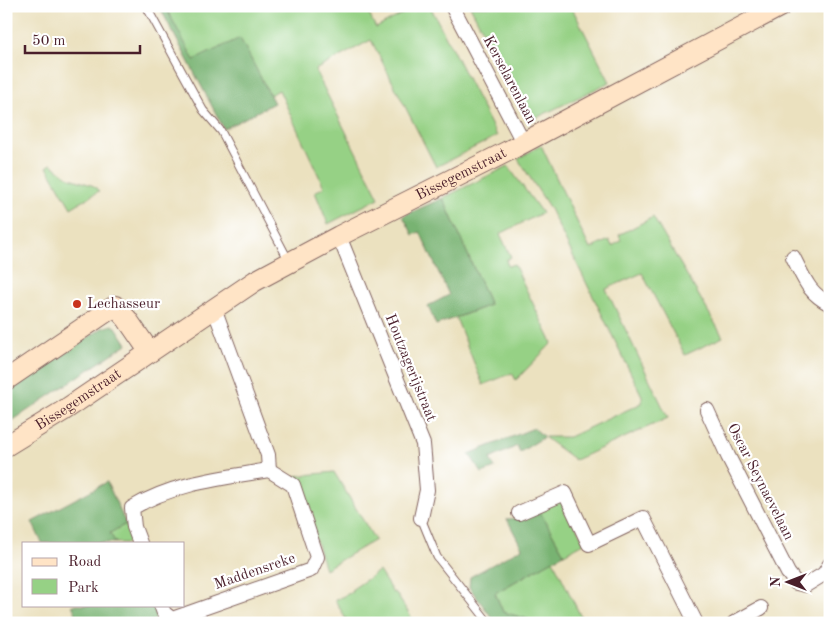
<svg xmlns="http://www.w3.org/2000/svg" width="836" height="629" viewBox="0 0 836 629" font-family="'Old Standard TT',serif">
	<style>
		.green { fill: #96d185; stroke: #707858 }
		.forest { fill: #78b372; stroke: #61694e }
		.lines { fill: none; stroke-linecap: round; stroke-linejoin: round }
		.lane-casing { stroke: #82635f; stroke-width: 9 }
		.street-casing { stroke: #82635f; stroke-width: 16 }
		.secondary-casing { stroke: #82635f; stroke-width: 22 }
		.lane { stroke: #fff; stroke-width: 7 }
		.street { stroke: #fff; stroke-width: 14 }
		.secondary { stroke: #ffe4c6; stroke-width: 20 }
		.poi-dot { fill: #c8321e; stroke: #fff; stroke-width: 2 }
		.labels { text-anchor: middle; dominant-baseline: central; stroke-width: 4.5; stroke-linejoin: round; paint-order: stroke }
		.street-label { font-size: 15px; fill: #4a1f2b; stroke: #fff }
		.poi-label { font-size: 15px; fill: #4a1f2b; stroke: #fff; text-anchor: start }
	</style>
	<rect width="100%" height="100%" fill="#fff"/>
	<filter id="ink" filterUnits="userSpaceOnUse"><feTurbulence type="fractalNoise" baseFrequency=".02" numOctaves="2"/><feDisplacementMap in="SourceGraphic" scale="10" xChannelSelector="R" yChannelSelector="G"/><feConvolveMatrix kernelMatrix="1 2 1 2 8 2 1 2 1" color-interpolation-filters="sRGB"/></filter>
	<filter id="wash" filterUnits="userSpaceOnUse"><feTurbulence type="fractalNoise" baseFrequency=".0096" numOctaves="4" result="noise"/><feDisplacementMap in="SourceGraphic" scale="20" xChannelSelector="R" yChannelSelector="G"/><feGaussianBlur stdDeviation="1.12" result="paint"/><feColorMatrix in="noise" values="0 0 0 0 0 0 0 0 0 0 0 0 0 0 0 0 0 1.4 0 .05"/><feComposite in="paint" operator="in"/></filter>
	<g filter="url(#wash)">
		<rect width="100%" height="100%" fill="#ebe1bf"/>
		<g class="green">
			<polygon points="165,6 365,6 376,28 417,6 430,6 497,136 436,167 371,40 315,70 379,198 328,224 315,192 324,187 279,90 270,95 240,39 193,61"/>
			<polygon points="470,6 571,6 610,82 538,117 532,118 523,108"/>
			<polygon points="541,145 590,249 609,240 612,246 621,241 619,235 653,217 723,337 685,355 642,273 606,289 668,418 575,460 544,437 569,437 642,403 642,396 549,207 518,159"/>
			<polygon points="51,164 68,177 94,186 99,191 71,208 47,167"/>
			<polygon points="508,166 542,213 500,234 511,257 506,260 508,266 514,264 552,343 516,380 512,373 483,385 456,318 490,305 443,198"/>
			<polygon points="334,472 375,540 325,569 295,476"/>
			<polygon points="563,498 584,543 564,554 539,510"/>
			<polygon points="126,524 132,543 116,543 109,533"/>
			<polygon points="553,560 584,623 533,623 527,619 503,612 495,593"/>
			<polygon points="379,571 393,593 395,592 415,623 348,623 335,600 352,592 351,590"/>
		</g>
		<g class="forest">
			<polygon points="159,6 165,6 194,60 240,38 274,103 224,129"/>
			<polygon points="443,198 490,305 436,325 428,306 449,295 420,232 413,235 403,216"/>
			<polygon points="112,325 116,327 127,344 6,425 6,394 102,328"/>
			<polygon points="534,428 544,437 520,452 517,446 490,459 495,468 482,473 469,454"/>
			<polygon points="107,482 126,524 110,533 116,543 42,543 32,522"/>
			<polygon points="539,510 564,554 495,593 503,612 527,619 533,623 496,623 469,587 470,577 522,548 507,519 518,518"/>
			<polygon points="72,605 156,605 161,617 149,623 80,623"/>
		</g>
	</g>
	<g filter="url(#ink)">
		<g class="lines">
			<defs>
				<g id="lane">
					<polyline points="146,6 203,110 221,131 289,261"/>
					<polyline points="421,518 437,557 489,623"/>
				</g>
				<g id="street">
					<polyline points="452,6 523,142"/>
					<polyline points="339,236 423,444 427,490 421,518"/>
					<path d="M 793,257 C 804,278 808,293 830,304"/>
					<polyline points="214,308 268,455 269,470"/>
					<polyline points="707,410 728,456 788,573 796,583 806,585 824,574 830,564"/>
					<polyline points="519,513 565,493 589,544 643,518 696,623"/>
					<path d="M 140,543 L 134,527 L 132,508 C 174,483 222,478 269,470 L 293,485 L 317,557 L 311,570 L 172,619 L 164,613 L 161,605"/>
					<polyline points="734,623 761,608"/>
				</g>
				<g id="secondary">
					<polyline points="6,380 115,306 127,319 149,351"/>
					<path id="s1" d="M 6,446 L 63,411 L 255,281 L 339,236 L 508,151 L 781,6"/>
				</g>
			</defs>
			<use href="#lane" class="lane-casing"/>
			<use href="#street" class="street-casing"/>
			<use href="#secondary" class="secondary-casing"/>
			<use href="#lane" class="lane"/>
			<use href="#street" class="street"/>
			<use href="#secondary" class="secondary"/>
		</g>
	</g>
	<circle class="poi-dot" cx="77" cy="304" r="5"/>
	<g class="labels">
		<g class="street-label">
			<text transform="translate(509 80) rotate(62)">Kerselarenlaan</text>
			<text stroke="none"><textPath href="#s1" startOffset="531">Bissegemstraat</textPath></text>
			<text transform="translate(410 368) rotate(68)">Houtzagerijstraat</text>
			<text stroke="none"><textPath href="#s1" startOffset="86">Bissegemstraat</textPath></text>
			<text transform="translate(760 482) rotate(63)">Oscar Seynaevelaan</text>
			<text transform="translate(255 572) rotate(-19)">Maddensreke</text>
		</g>
		<g class="poi-label">
			<text x="87" y="304">Lechasseur</text>
		</g>
	</g>
	<rect width="836" height="629" fill="none" stroke="#fff" stroke-width="25"/>
	<rect x="22" y="542" width="162" height="65" fill="#ffffff" stroke="#b7a5aa"/>
	<rect x="32" y="558" width="25" height="8" fill="#ffe4c6" stroke="#b7a5aa"/>
	<text x="68" y="566" font-size="15" fill="#4a1f2b">Road</text>
	<rect x="32" y="579" width="25" height="15" fill="#96d185" stroke="#b7a5aa"/>
	<text x="68" y="592" font-size="15" fill="#4a1f2b">Park</text>
	<g transform="translate(788 582) rotate(270)" stroke="#ffffff" stroke-width="4" paint-order="stroke">
	<path d="M0-4L9 19L0 12L-9 19Z" fill="#4a1f2b"/>
	<text y="-8" font-size="14" font-weight="bold" text-anchor="middle" fill="#4a1f2b">N</text>
	</g>
	<path d="M25 45v8h115v-8" fill="none" stroke="#4a1f2b" stroke-width="2.5"/>
	<text x="32" y="45" font-size="15" fill="#4a1f2b" stroke="#ffffff" stroke-width="4" paint-order="stroke">50 m</text>
</svg>
